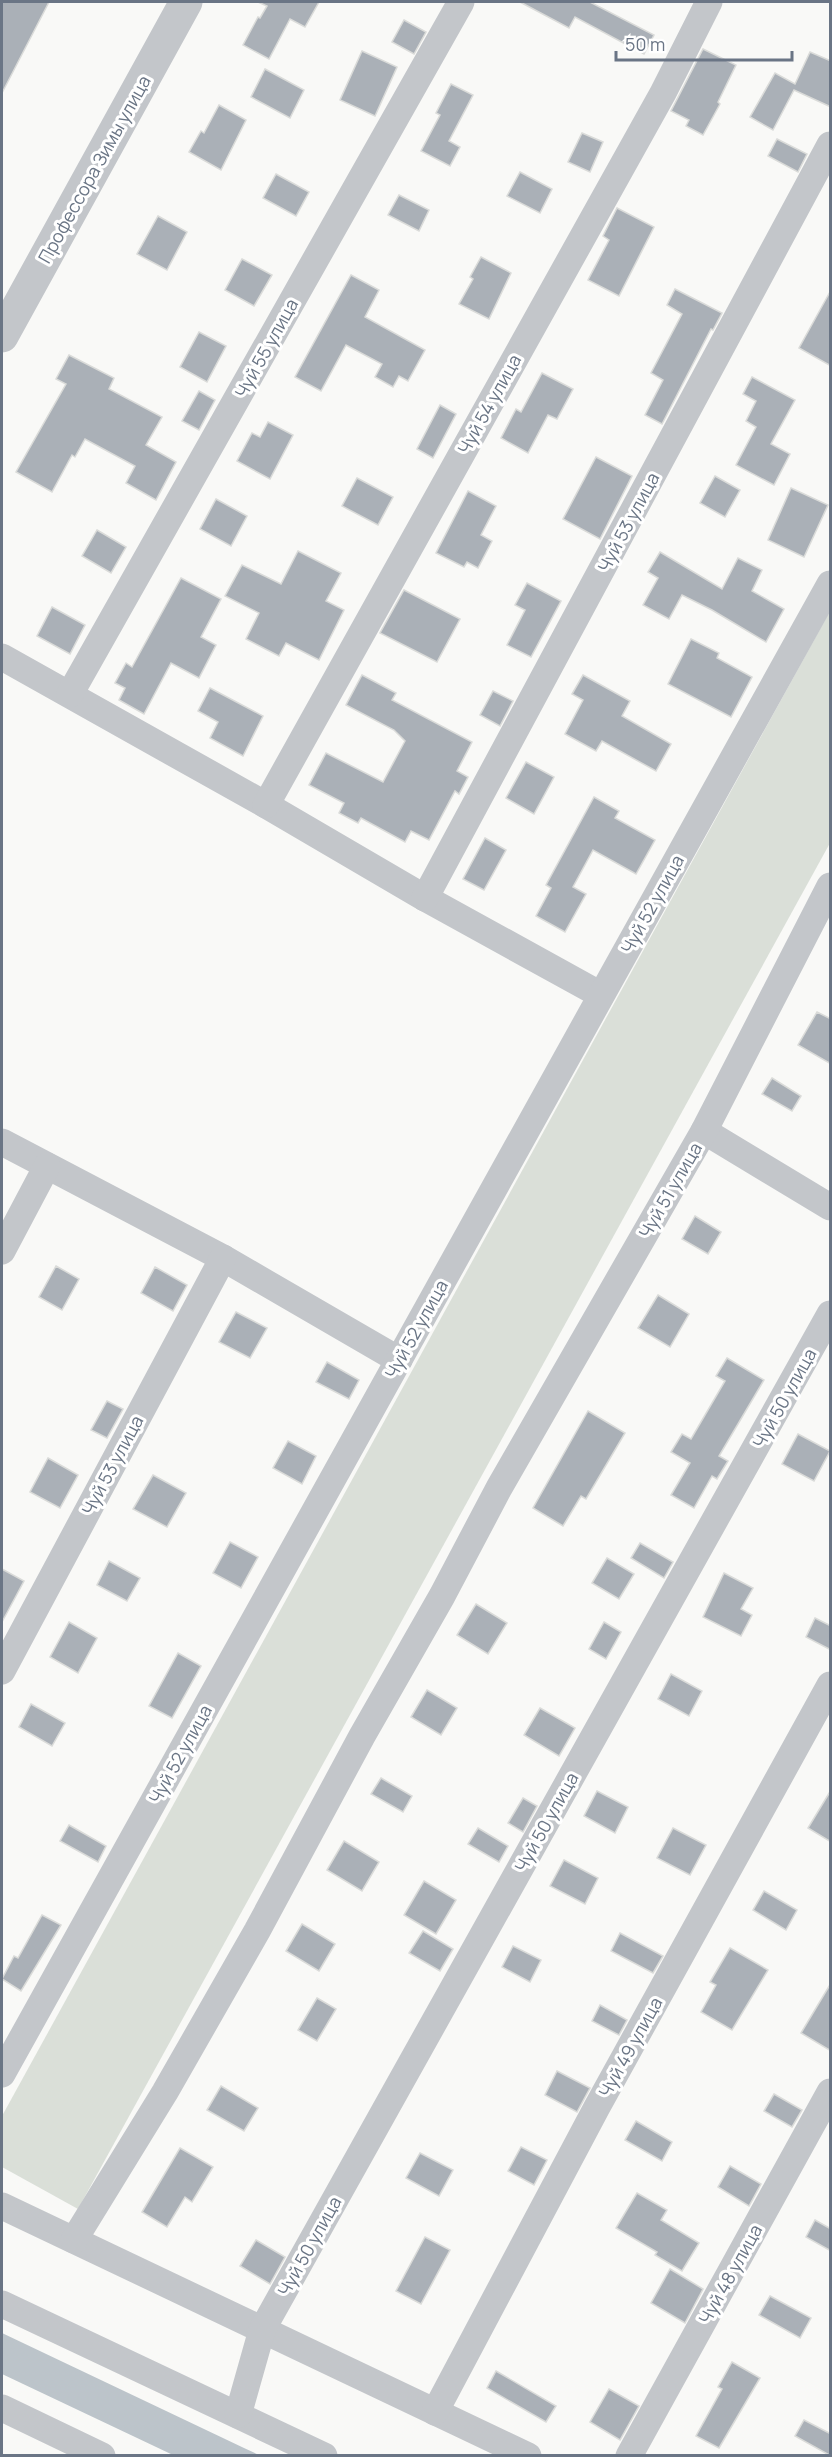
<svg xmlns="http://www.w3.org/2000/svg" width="832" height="2457" viewBox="0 0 832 2457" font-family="Manrope,sans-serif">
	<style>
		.green { fill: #dadfd8 }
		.water { fill: #bcc4ca }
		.building { fill: #aab0b7; stroke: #dadbd9; stroke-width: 1.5 }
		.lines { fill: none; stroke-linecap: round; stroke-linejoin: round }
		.minor { stroke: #c3c6ca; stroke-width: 27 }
		.tertiary { stroke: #c3c6ca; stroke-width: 33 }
		.labels { text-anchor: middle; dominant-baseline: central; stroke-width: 6; stroke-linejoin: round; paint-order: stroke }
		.street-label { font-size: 18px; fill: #6a7585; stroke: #fff }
	</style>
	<rect width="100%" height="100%" fill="#f9f9f7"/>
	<polygon class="green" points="830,611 830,843 78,2209 2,2167 2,2116"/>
	<polygon class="water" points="2,2333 244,2448 259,2455 173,2455 2,2374"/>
	<g class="building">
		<polygon points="2,2 49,2 2,93"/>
		<polygon points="258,2 319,2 305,27 290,19 269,59 243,45 258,17 260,18 267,6"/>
		<polygon points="520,2 590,2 654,35 644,54 575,17 569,28"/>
		<polygon points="404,20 426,32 414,54 392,42"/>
		<polygon points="703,49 736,65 718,102 720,104 703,135 686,126 689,120 671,111"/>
		<polygon points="362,51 397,67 375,116 340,100"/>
		<polygon points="810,52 831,61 831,107 794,90 773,130 750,117 775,73 795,84"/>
		<polygon points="265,69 304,90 290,118 251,97"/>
		<polygon points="451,84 473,95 449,141 460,147 450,166 421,151 440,115 436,113"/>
		<polygon points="219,105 246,120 221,170 189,152 201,131 204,133"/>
		<polygon points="582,133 603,142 590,172 568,162"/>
		<polygon points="777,139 807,154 798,172 768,156"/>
		<polygon points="520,172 552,189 540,213 507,196"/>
		<polygon points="276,174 309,192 296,216 263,198"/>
		<polygon points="399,195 429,210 419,231 388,215"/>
		<polygon points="617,208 654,227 619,296 588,280 609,240 603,236"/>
		<polygon points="158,216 187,232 167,270 137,254"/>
		<polygon points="481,257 511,273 489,319 459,304 473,279 470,277"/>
		<polygon points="242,259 272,275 254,306 225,290"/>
		<polygon points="351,275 379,290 365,317 425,350 408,381 399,376 393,387 375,377 382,364 346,345 321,391 295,377"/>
		<polygon points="675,289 722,313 713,330 711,329 662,424 645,415 663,380 651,373 682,314 667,305"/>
		<polygon points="831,290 831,366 799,348"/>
		<polygon points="199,332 226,346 207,382 180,367"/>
		<polygon points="69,355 114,378 109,389 162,417 146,445 176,462 156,500 126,483 135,466 85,439 75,457 72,455 52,492 16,472 66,384 56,379"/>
		<polygon points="542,373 573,389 557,419 548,415 528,453 501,438 516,409 521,412"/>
		<polygon points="752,377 795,400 771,444 790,454 774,485 736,465 756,427 746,421 756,401 743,394"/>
		<polygon points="199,391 215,400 199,430 182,421"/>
		<polygon points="440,405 456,414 433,458 417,449"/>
		<polygon points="268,422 293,435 270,479 237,461 252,433 260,437"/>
		<polygon points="596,457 632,476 600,539 563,519"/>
		<polygon points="715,476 740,490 725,517 700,503"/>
		<polygon points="357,478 393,497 378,525 342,506"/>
		<polygon points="791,488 828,505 804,557 768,540"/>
		<polygon points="468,491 496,506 481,535 492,541 478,568 467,562 464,567 436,553"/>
		<polygon points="216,499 247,516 231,546 200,529"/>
		<polygon points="97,530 126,547 111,573 82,556"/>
		<polygon points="298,551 341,573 326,601 344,610 319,660 286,643 279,656 246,639 259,613 225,596 242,565 281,584"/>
		<polygon points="660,552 722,589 738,558 762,570 752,591 784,609 766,642 712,610 682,595 669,619 643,605 658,578 648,572"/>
		<polygon points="181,578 221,599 201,637 216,645 199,678 171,663 144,714 119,700 125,688 115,683 126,663 132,667"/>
		<polygon points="527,583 561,601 531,657 507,645 525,610 515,605"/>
		<polygon points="404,590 460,619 437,662 380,633"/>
		<polygon points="52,607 85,625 70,654 37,636"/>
		<polygon points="691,639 719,653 717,658 752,677 731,717 668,684"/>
		<polygon points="362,675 396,693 392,700 472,742 457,771 468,777 459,794 455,791 429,840 411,831 405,842 361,818 358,823 339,813 344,803 309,785 326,753 383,782 405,741 394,730 346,705"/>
		<polygon points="583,675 630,701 622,716 671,744 656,771 602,741 596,751 565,734 583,700 572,694"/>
		<polygon points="210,688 263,716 243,756 210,738 218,722 198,711"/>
		<polygon points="493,691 513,701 500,726 480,715"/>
		<polygon points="526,762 554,777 534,814 506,798"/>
		<polygon points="594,797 619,811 615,818 655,840 636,874 593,850 573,887 586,894 565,932 536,916 551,888 546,885"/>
		<polygon points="485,838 506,850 484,890 463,879"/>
		<polygon points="817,1012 831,1019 831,1064 798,1045"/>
		<polygon points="772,1078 801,1096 792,1111 762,1094"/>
		<polygon points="695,1216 721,1232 708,1254 682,1239"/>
		<polygon points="56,1266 79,1279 62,1310 39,1297"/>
		<polygon points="155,1267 187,1285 173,1311 141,1293"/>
		<polygon points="658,1295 689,1314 670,1347 638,1328"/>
		<polygon points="236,1312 267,1328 250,1358 219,1342"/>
		<polygon points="727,1358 764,1380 719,1456 728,1461 717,1479 712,1476 694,1508 671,1495 690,1463 671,1452 682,1434 691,1439 725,1381 716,1376"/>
		<polygon points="327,1362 359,1380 349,1399 316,1382"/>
		<polygon points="107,1401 123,1409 107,1438 91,1430"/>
		<polygon points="588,1411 625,1433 586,1499 581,1496 563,1526 533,1508"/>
		<polygon points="798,1434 830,1451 814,1481 782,1464"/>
		<polygon points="288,1441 316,1456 302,1484 273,1468"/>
		<polygon points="48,1458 78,1475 60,1508 30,1492"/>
		<polygon points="153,1475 186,1493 167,1527 133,1509"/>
		<polygon points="230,1542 258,1557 241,1588 213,1573"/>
		<polygon points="640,1543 673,1562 664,1578 631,1558"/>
		<polygon points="607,1558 634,1574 619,1599 592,1583"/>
		<polygon points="109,1561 140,1578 127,1601 97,1585"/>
		<polygon points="2,1569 24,1581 2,1622"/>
		<polygon points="724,1573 753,1588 741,1609 752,1615 741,1636 703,1617"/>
		<polygon points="476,1604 507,1623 488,1654 457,1635"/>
		<polygon points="815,1618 831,1626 831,1650 806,1637"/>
		<polygon points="69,1622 97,1638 78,1673 50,1657"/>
		<polygon points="604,1622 621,1632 606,1659 589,1649"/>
		<polygon points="178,1653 201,1666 172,1718 149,1706"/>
		<polygon points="671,1674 702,1691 689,1716 658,1699"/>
		<polygon points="427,1690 457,1708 441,1735 411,1717"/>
		<polygon points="31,1704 65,1723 52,1746 19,1727"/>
		<polygon points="540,1708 575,1728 559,1756 524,1735"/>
		<polygon points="381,1778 412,1796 403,1812 371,1794"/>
		<polygon points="831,1790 831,1842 808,1828"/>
		<polygon points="597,1791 628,1807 615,1833 584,1816"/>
		<polygon points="523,1798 537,1806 523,1832 508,1823"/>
		<polygon points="69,1825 106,1846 98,1862 60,1841"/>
		<polygon points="478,1828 508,1846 499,1862 468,1844"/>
		<polygon points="673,1828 706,1845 690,1875 657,1858"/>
		<polygon points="344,1841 379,1862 362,1891 327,1870"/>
		<polygon points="564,1860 598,1878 585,1904 550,1886"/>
		<polygon points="424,1881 456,1900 436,1934 404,1915"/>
		<polygon points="764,1891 797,1910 786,1930 753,1910"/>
		<polygon points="42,1915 61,1925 21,1991 2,1979 14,1956 18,1958"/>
		<polygon points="302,1924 335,1944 319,1971 286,1951"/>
		<polygon points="423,1931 453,1949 440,1971 409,1953"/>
		<polygon points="620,1933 663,1956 653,1973 611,1951"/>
		<polygon points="513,1946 541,1960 530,1982 502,1967"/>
		<polygon points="730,1948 768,1970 732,2030 701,2012 716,1985 710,1982"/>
		<polygon points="831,1983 831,2051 801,2033"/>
		<polygon points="317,1998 336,2009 317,2041 298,2030"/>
		<polygon points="600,2005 627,2020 619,2035 592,2021"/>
		<polygon points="557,2071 590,2088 577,2112 545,2095"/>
		<polygon points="221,2086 258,2108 244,2131 207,2110"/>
		<polygon points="774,2094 802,2110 792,2127 764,2111"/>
		<polygon points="636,2121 672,2142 662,2161 625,2140"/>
		<polygon points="521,2147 547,2160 534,2185 508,2171"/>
		<polygon points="180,2148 213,2167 192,2202 185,2197 167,2227 142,2212"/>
		<polygon points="420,2153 453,2170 439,2196 406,2178"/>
		<polygon points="730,2166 761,2184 749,2206 718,2187"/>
		<polygon points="637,2193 667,2210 661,2220 699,2243 682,2271 655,2255 657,2252 616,2228"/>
		<polygon points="815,2220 831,2229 831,2251 806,2237"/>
		<polygon points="425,2237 450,2250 421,2304 396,2291"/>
		<polygon points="256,2240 285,2257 270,2284 240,2266"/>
		<polygon points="670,2269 703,2289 685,2323 651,2303"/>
		<polygon points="770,2296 811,2318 800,2338 759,2315"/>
		<polygon points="732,2362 760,2378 719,2448 696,2436 722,2389 718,2387"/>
		<polygon points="496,2371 556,2406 546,2422 487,2388"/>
		<polygon points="609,2389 639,2406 620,2440 590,2422"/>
		<polygon points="804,2420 831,2434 831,2456 795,2436"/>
	</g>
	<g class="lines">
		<g class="minor">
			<polyline points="2,657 266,805 425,898 601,995"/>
			<polyline points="70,694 461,2"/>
			<polyline points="266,805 663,93 709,2"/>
			<polyline points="425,898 830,145"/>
			<polyline points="704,1131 830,1207"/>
			<polyline points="2,1142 223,1258 399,1360"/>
			<polyline points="2,1251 47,1166"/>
			<polyline points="2,1671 223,1258"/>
			<polyline points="2,2074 830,584"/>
			<polyline points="2,2206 528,2456"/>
			<polyline points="74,2240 165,2092 257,1931 362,1736 442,1596 499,1488 704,1131 830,886"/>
			<polyline points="2,2304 324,2456"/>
			<polyline points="2,2408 102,2456"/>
			<polyline points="435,2412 597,2107 830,1685"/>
			<polyline points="238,2415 262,2330 830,1314"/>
			<polyline points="629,2456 830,2092"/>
		</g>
		<polyline class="tertiary" points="2,336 186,2"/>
	</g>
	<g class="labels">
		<g class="street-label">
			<text transform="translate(94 169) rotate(-61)">Профессора Зимы улица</text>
			<text transform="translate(266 348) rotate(-61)">Чуй 55 улица</text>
			<text transform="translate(489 404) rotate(-61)">Чуй 54 улица</text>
			<text transform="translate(628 522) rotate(-62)">Чуй 53 улица</text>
			<text transform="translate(652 904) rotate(-61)">Чуй 52 улица</text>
			<text transform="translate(670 1190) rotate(-60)">Чуй 51 улица</text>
			<text transform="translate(416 1329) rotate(-61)">Чуй 52 улица</text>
			<text transform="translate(784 1398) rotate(-61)">Чуй 50 улица</text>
			<text transform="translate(112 1465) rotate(-62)">Чуй 53 улица</text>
			<text transform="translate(180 1754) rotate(-61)">Чуй 52 улица</text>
			<text transform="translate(546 1822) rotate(-61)">Чуй 50 улица</text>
			<text transform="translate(630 2047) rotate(-61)">Чуй 49 улица</text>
			<text transform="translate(309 2246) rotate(-61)">Чуй 50 улица</text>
			<text transform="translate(730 2274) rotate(-61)">Чуй 48 улица</text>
		</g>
	</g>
	<rect width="832" height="2457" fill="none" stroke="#6a7585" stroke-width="6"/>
	<path d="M616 51v9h176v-9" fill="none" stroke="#6a7585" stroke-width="3"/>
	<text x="625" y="51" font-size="18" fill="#6a7585" stroke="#ffffff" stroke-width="4.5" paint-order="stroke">50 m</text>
</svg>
